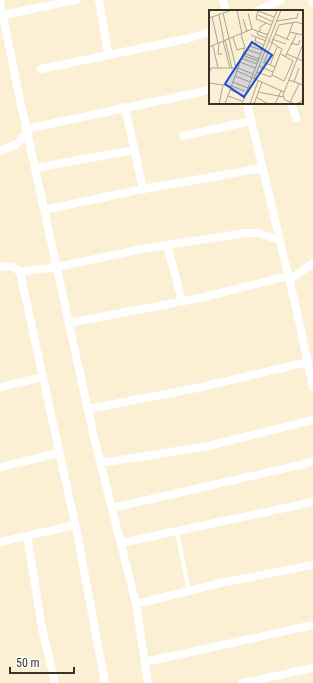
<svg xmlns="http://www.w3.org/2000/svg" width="313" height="683" viewBox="0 0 313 683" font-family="'Roboto Condensed',sans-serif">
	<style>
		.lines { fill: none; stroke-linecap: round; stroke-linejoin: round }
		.lane { stroke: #fff; stroke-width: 4 }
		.street { stroke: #fff; stroke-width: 8 }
		.inset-road { fill: none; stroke: #ada490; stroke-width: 1 }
		.view { fill: #1d4ed8; fill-opacity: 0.15; stroke: #1d4ed8; stroke-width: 2 }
		.inset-edge { fill: none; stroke: #383329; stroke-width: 2 }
	</style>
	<rect width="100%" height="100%" fill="#fbefd4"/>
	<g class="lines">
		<polyline class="lane" points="177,532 189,591"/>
		<g class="street">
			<polyline points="99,0 108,54"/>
			<polyline points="223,0 226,11"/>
			<polyline points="312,0 313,3"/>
			<polyline points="0,2 19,95 93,433 136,604 148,683"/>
			<polyline points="257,11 280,0"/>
			<polyline points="3,15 76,0"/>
			<polyline points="41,69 186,39 210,32"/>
			<polyline points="247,103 297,312 313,387"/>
			<polyline points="291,103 296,118"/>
			<polyline points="125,107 143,189"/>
			<polyline points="26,129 210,90"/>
			<polyline points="183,136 251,121"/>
			<polyline points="0,151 17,144 27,133"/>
			<polyline points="35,168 134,150"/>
			<polyline points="44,210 138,190 262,168"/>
			<polyline points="167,245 182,301"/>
			<polyline points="0,266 13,267 20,272 57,267 142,249 245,233 258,233 279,240"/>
			<polyline points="20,272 77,533 105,683"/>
			<polyline points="289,280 313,263"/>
			<polyline points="69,323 200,298 288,276"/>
			<polyline points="0,387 43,377"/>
			<polyline points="88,409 197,388 308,362"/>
			<polyline points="101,463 208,446 313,420"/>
			<polyline points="0,467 59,453"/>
			<polyline points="112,508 313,462"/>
			<polyline points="27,536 42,628 55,683"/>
			<polyline points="0,542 75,525"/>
			<polyline points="121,543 313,502"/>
			<polyline points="136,604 221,583 313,565"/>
			<polyline points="145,662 313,625"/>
			<polyline points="242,683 313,668"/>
		</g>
	</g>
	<g transform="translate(209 10)">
		<rect width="94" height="94" fill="#fbefd4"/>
		<path class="inset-road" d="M 28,0 L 33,24M 49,0 L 47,9 L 62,15M 49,1 L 65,7M 14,3 L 20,29M 39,3 L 43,19M 10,5 L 15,31M 49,5 L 64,12M 3,7 L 9,33M 0,8 L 23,0M 34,9 L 38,22M 67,11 L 88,8 L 89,3M 48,21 L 49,25 L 58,28M 51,22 L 51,17 L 57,13M 81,22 L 94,25M 66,24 L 80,30M 42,25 L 57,31M 24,27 L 28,40 L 35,38M 47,27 L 46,31 L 55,35M 20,29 L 27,58M 63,29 L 77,34M 78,29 L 84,13M 16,30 L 23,58M 14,31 L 21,58M 10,33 L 9,44 L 13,44M 42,33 L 54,38M 82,33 L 89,35 L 91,30M 94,34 L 74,85 L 76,90 L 86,94 L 92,92 L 94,88M 4,36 L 9,58M 0,37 L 43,19 L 59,25M 37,39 L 51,44M 38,39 L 40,36 L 53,40M 34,43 L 50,49M 72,44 L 84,51M 78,44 L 94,51M 33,45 L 49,51M 76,47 L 88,23M 32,48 L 48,54M 31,52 L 46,58M 54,52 L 66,57M 55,53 L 70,15 L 87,12 L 94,14M 61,55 L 68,37M 50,56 L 64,62M 29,58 L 44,64M 28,61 L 75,82M 48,62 L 62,67 L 63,65 L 73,39 L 60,31M 0,63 L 2,58 L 29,58M 63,65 L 75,71M 26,66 L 41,72M 45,69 L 72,0M 80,70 L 94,75M 75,71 L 84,51M 24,72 L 39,78M 85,72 L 90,58M 0,73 L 22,76M 22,76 L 36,81M 21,80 L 36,86M 49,82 L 75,87M 19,86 L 33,91M 47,87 L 59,94M 81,92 L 90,74M 10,94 L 14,75M 16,94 L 36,38 L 32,24M 33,94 L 68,0M 41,94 L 49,71M 45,94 L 53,72M 66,94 L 72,81"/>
		<path class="view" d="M 43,32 L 63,45 L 35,87 L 16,74 Z"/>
		<rect width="94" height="94" class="inset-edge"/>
	</g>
	<path d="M10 667v6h64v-6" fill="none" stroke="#383329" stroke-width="2"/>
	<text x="16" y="667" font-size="12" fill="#383329" stroke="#fdfdfd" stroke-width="3" paint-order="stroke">50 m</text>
</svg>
